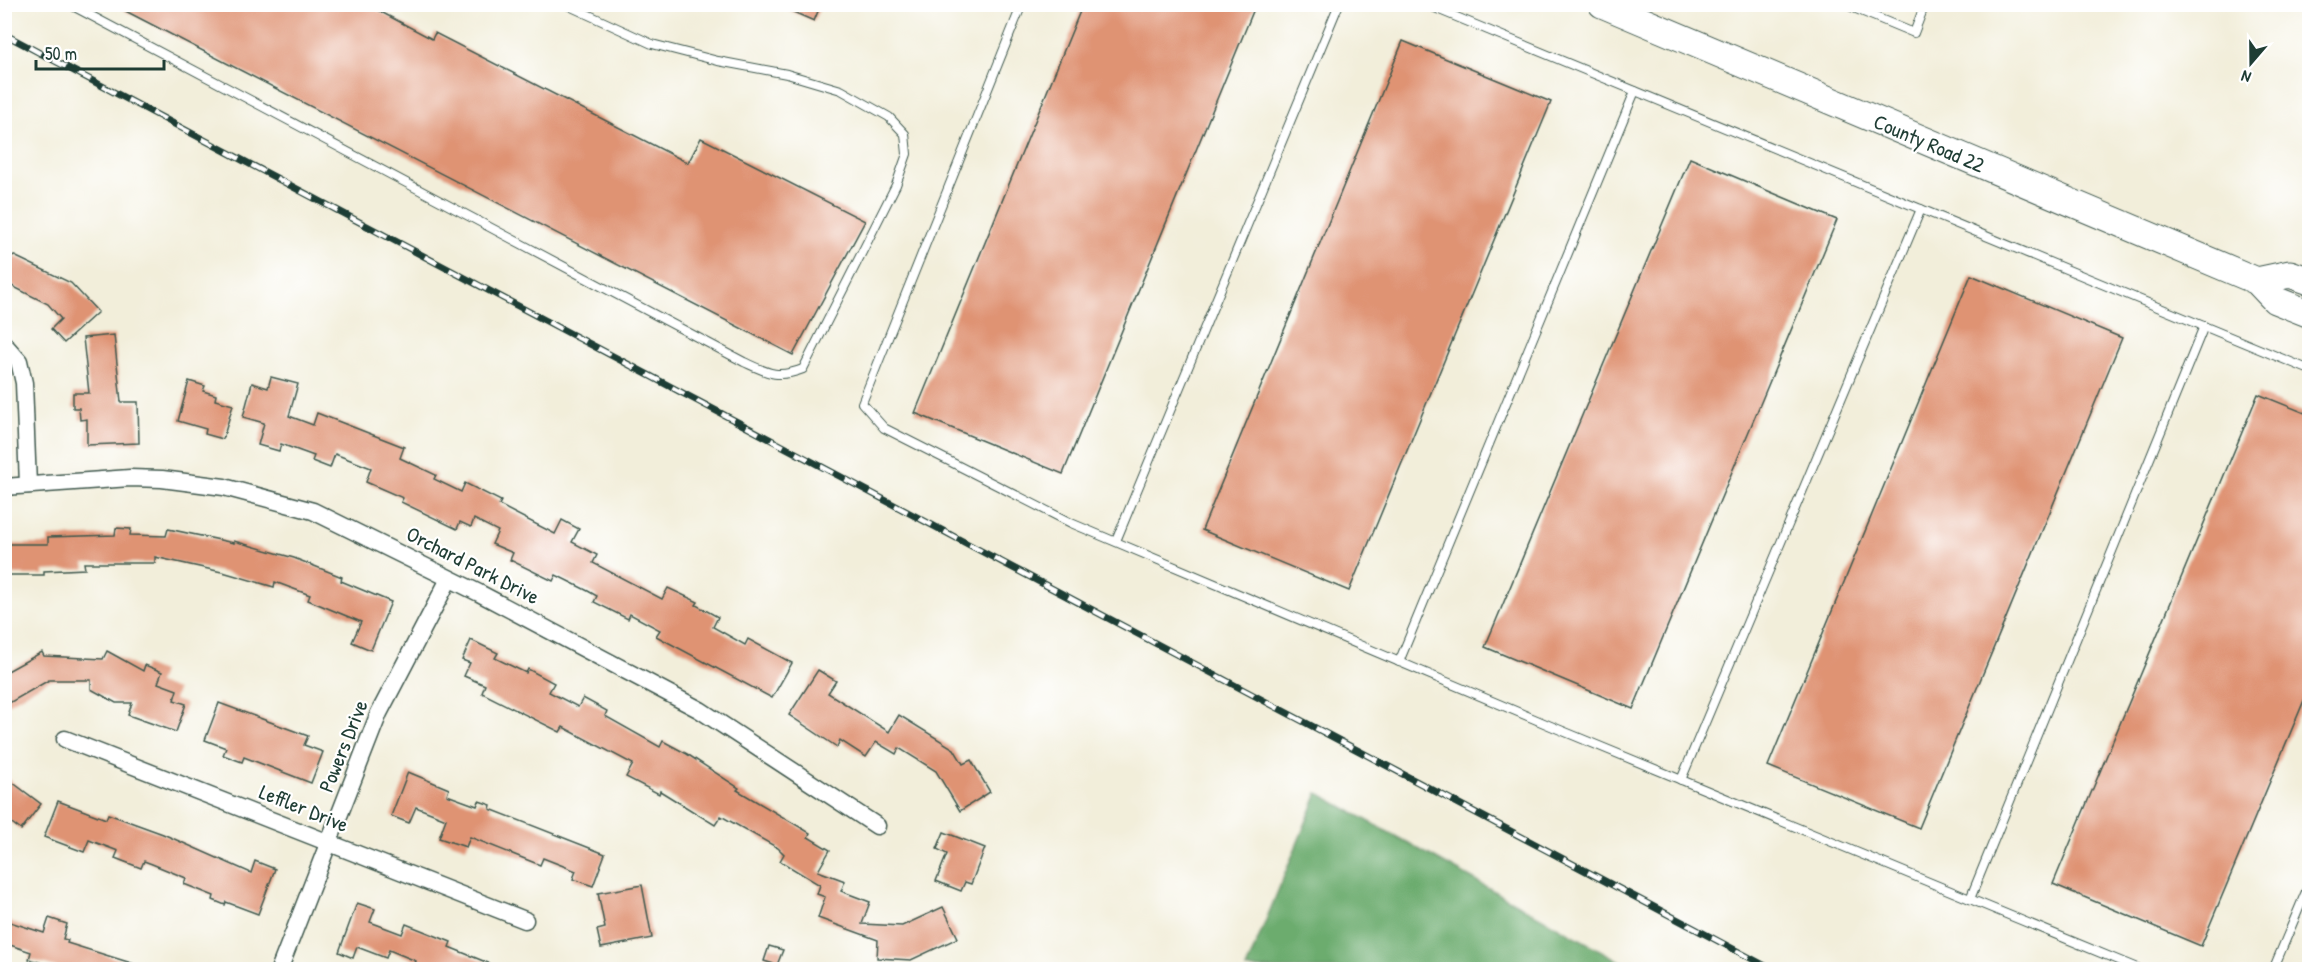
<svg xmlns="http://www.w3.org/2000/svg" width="2314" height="974" viewBox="0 0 2314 974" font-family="'Patrick Hand',sans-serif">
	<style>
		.forest { fill: #6cac6e; stroke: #467451; stroke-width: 1.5 }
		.building { fill: #df9373 }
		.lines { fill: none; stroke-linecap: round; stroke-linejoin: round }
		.service-casing { stroke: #3f584d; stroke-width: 10 }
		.minor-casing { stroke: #3f584d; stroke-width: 19 }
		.primary-casing { stroke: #3f584d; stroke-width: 29 }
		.service { stroke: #fff; stroke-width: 8 }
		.minor { stroke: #fff; stroke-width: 16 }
		.primary { stroke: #fff; stroke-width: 27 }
		.rail-casing { stroke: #1f3d34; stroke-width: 7 }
		.rail { stroke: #fff; stroke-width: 4.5; stroke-dasharray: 14; stroke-linecap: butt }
		.labels { text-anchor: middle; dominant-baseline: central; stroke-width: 4.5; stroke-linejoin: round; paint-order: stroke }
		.street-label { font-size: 21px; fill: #1f3d34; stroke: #fff }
	</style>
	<rect width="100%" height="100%" fill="#fff"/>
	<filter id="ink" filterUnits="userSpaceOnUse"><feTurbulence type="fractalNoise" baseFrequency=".0167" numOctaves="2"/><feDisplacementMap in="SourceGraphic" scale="12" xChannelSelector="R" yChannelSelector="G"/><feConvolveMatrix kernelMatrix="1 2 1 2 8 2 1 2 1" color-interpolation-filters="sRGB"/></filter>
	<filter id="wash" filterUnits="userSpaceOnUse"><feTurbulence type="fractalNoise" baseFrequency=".008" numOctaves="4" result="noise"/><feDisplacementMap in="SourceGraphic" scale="24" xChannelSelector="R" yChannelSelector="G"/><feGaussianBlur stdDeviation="1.35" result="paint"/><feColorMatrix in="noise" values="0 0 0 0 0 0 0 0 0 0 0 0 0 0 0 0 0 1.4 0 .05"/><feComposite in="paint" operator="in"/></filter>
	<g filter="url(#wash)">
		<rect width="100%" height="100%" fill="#f2eeda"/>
		<polygon class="forest" points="1318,793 1634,969 1246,969"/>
		<g id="blocks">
			<g class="building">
				<polygon points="112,4 366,4 432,39 435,33 688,163 701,138 865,221 793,355"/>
				<polygon points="775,4 821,4 814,21"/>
				<polygon points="1083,4 1256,4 1063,474 915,413"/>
				<polygon points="1403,41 1551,102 1349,591 1202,530"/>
				<polygon points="1690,158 1837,220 1633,709 1485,647"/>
				<polygon points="4,251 71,283 98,312 64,343 51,329 61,319 48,304 4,282"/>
				<polygon points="1971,275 2122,338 1919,828 1768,766"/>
				<polygon points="114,335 121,402 138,402 139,443 87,445 87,419 80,420 79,408 73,408 73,393 89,393 83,338"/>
				<polygon points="271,377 298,384 289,416 313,425 317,413 404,447 400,458 436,475 434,479 461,492 465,483 501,501 499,505 555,534 562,520 579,529 572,542 597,555 593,563 662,599 668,588 698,602 696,605 718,617 713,627 745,645 748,639 792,663 772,698 656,636 660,630 630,614 628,619 594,602 597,596 588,591 556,575 553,581 510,560 513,553 492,544 498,531 474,519 471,527 460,522 457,529 401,502 403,498 366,482 371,468 335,454 330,468 312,461 314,456 281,444 279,451 258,445 264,423 243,417 252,383 268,388"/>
				<polygon points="189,381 205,386 203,391 216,395 215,400 233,405 223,439 205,434 206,429 178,421"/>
				<polygon points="2258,394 2310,415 2310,686 2201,946 2053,884"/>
				<polygon points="116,528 131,529 130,535 166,536 168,529 234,543 234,541 294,558 342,577 341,581 391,602 371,650 352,642 361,622 308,600 310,595 275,582 274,587 226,573 155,557 155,563 84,563 85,569 44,571 44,575 4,575 4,544 48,544 48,537 115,535"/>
				<polygon points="471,640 498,653 495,658 526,673 528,669 554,683 549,692 578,707 583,698 607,711 605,716 660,747 663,741 687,754 739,788 737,790 810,833 808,837 830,850 818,871 845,881 841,891 870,902 862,924 902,926 943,907 958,938 911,960 877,958 878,940 818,918 825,897 817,894 820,885 780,861 784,854 778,848 721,816 715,825 660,791 659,794 626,777 633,764 563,727 560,732 482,693 485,685 464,676 470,663 462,660"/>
				<polygon points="107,651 143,671 145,665 162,672 158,683 177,690 174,700 186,704 176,732 128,715 132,703 116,703 91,689 91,680 49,680 4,706 4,673 42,652 44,656 103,659"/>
				<polygon points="818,670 836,681 828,693 889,732 899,715 954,749 963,764 971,760 990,792 960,811 936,771 899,748 896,754 876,742 866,757 840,740 837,747 789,715"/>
				<polygon points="219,703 308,736 304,745 323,752 311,783 244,757 242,762 223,755 226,748 205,740"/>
				<polygon points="408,772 449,789 447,795 477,806 479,801 491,805 490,809 605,854 593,886 573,879 576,871 543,858 540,865 470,837 466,847 439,838 446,819 416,807 409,823 391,816"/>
				<polygon points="4,776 41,804 21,830 4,817"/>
				<polygon points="58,801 106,819 108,814 163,834 251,873 255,861 275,869 258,914 226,902 225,905 213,900 214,896 184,884 186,878 152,864 144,861 141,868 115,858 118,851 89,840 84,852 44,837"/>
				<polygon points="944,832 985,848 971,884 965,882 961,891 936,881 947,854 937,849"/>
				<polygon points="642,885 652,938 601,948 597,930 605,928 598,893"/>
				<polygon points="357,903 375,909 370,922 402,934 406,924 451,942 449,947 503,969 429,969 415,964 416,961 389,950 386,958 357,947 353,958 339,952"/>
				<polygon points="49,918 67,924 63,939 68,940 67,943 141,966 140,969 61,969 29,959 31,952 4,943 4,920 44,933"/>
				<polygon points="769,946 783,950 777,965 764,961"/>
			</g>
		</g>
	</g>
	<g filter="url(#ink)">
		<use href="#blocks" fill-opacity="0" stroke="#3f584d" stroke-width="1.5"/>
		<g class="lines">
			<defs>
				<g id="service">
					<path d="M 69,4 L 744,362 C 768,373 777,379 803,369 L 896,185 L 907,154 L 905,134 L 889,117 L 841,90 L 787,74 L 718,61 L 652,44 L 565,4"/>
					<polyline points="1022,4 862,403 884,428 1071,523 1558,729 2142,970"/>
					<polyline points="1425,4 2310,370"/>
					<polyline points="1844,4 1914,33 1925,4"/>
					<polyline points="1116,541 1339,4"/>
					<polyline points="1399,662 1635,91"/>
					<polyline points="1681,780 1921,209"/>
					<polyline points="1970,899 2204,326"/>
					<polyline points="2273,970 2310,882"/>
				</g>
				<g id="minor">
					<polyline points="4,344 19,361 24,383 28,485"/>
					<polyline points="4,487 130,478 162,479 224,487 313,511 479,593 700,710 877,826"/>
					<polyline points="65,739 525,920"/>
					<polyline points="279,970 379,713 449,579"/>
				</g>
				<g id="primary">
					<polyline points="1602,4 2257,281 2275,300 2310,314"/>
					<polyline points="2257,281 2290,274 2310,281"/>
				</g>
			</defs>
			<use href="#service" class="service-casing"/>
			<use href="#minor" class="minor-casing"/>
			<use href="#primary" class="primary-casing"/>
			<use href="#service" class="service"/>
			<use href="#minor" class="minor"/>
			<use href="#primary" class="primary"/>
			<defs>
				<polyline id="rail" points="4,34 1773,970"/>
			</defs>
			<use href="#rail" class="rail-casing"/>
			<use href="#rail" class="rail"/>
		</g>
	</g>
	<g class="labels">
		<g class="street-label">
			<text transform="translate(1929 143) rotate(23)">County Road 22</text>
			<text transform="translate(473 565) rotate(27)">Orchard Park Drive</text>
			<text transform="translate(343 746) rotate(-68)">Powers Drive</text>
			<text transform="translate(304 808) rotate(22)">Leffler Drive</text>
		</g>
	</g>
	<rect width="2314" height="974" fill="none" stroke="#fff" stroke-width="24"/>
	<g transform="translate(2251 63) rotate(200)" stroke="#ffffff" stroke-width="4.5" paint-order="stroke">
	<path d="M0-4.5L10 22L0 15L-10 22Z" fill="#1f3d34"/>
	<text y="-9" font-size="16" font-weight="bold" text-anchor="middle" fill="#1f3d34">N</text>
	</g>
	<path d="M36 60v9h128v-9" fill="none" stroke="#1f3d34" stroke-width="3"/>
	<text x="45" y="60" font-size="18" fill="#1f3d34" stroke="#ffffff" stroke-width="4.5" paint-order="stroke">50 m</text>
</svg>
